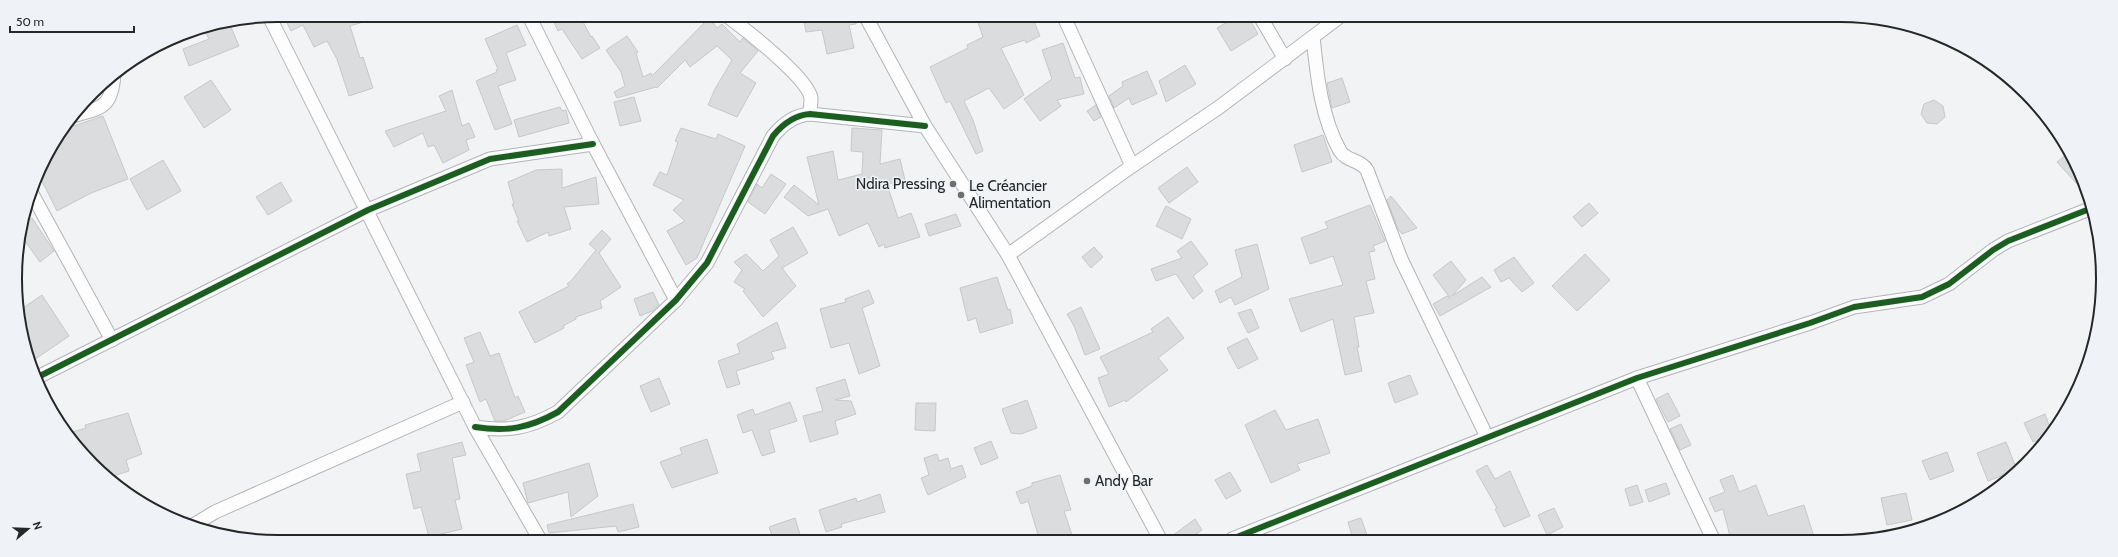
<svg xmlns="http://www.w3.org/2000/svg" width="2118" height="557" viewBox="0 0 2118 557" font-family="Cabin,sans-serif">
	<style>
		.building { fill: #dbdcde; stroke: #c7c8ca }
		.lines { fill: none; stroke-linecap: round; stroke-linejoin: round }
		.minor-casing { stroke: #b2b4b5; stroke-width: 15 }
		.minor { stroke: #fdfdfe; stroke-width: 13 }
		.cycleway-casing { stroke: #eff3f7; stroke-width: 8 }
		.cycleway { stroke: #1b5e20; stroke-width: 6 }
		.poi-dot { fill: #6d6e70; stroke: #eff3f7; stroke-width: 1.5 }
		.labels { text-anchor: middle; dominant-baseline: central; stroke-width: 3; stroke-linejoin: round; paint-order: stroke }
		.poi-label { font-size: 15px; fill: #262729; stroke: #eff3f7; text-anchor: start }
		.rim { fill: none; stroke: #262729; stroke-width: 2 }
	</style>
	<rect width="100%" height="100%" fill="#f1f3f5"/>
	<g class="building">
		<polygon points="283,15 321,15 317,17 319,21 337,15 372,15 373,19 350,26 360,58 363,57 373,88 349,96 337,59 327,41 314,47 303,25 291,31"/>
		<polygon points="551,16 590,16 582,20 591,37 592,36 600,48 582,59 562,29 558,31"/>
		<polygon points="803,17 856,17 856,24 849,25 854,48 827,54 822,30 806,32"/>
		<polygon points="976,17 1032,17 1040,36 1026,43 1025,40 1001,48 1024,95 1004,109 989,88 964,101 973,120 983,151 976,154 950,101 946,103 930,67 968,48 967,45 983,37"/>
		<polygon points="709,18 717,28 722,24 740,42 743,38 758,51 740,73 756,83 737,117 708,105 715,89 732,60 717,46 690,67 685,60 657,88 656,87 617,98 614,92 625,86 621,72 606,50 627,36 638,52 636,53 643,77 651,73 652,76"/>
		<polygon points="1234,18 1249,18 1258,34 1231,51 1217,28"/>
		<polygon points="228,20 239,46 189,66 183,49 209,39 203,27"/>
		<polygon points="517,25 526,45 506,53 516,80 498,86 512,124 495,130 476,81 497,72 496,70 498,69 485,39"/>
		<polygon points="1063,43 1075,78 1080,77 1084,94 1057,100 1061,106 1040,121 1024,99 1052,79 1042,50"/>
		<polygon points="1185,65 1196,84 1166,102 1159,81"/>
		<polygon points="1147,71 1157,94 1132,105 1129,98 1114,108 1109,96 1123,86 1122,82"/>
		<polygon points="1342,78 1350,102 1332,108 1327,83"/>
		<polygon points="211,80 231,110 204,128 184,97"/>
		<polygon points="452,90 462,126 469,123 475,137 466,140 469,150 443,163 434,145 428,147 423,133 394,147 385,131 446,111 439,96"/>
		<polygon points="634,97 641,121 620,126 614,102"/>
		<polygon points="1934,100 1943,106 1945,117 1937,124 1927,123 1921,114 1924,104"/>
		<polygon points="1096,105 1101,117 1094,121 1087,111"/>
		<polygon points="560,107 562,111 566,110 569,123 519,137 514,120"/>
		<polygon points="103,116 128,179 91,193 57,211 38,173 42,162 62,130"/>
		<polygon points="681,128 716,139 718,134 745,146 697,258 686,265 667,231 685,221 673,210 684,200 653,185 660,172 667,175 678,142 675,141"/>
		<polygon points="852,128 882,130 880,164 900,159 905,180 887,184 898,218 911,213 920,237 885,248 884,244 879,247 868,223 839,236 828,209 808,216 784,197 794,185 819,205 807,157 833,151 838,180 862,174 863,152 851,151"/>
		<polygon points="1323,135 1332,162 1302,172 1294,145"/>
		<polygon points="2069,152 2083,177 2088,194 2087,195 2057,162"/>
		<polygon points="163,160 181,191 147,210 130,179"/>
		<polygon points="1187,167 1198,182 1169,203 1158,188"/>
		<polygon points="562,169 562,188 596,177 599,204 564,207 571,229 549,236 548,232 527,242 517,221 519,221 512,204 514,204 508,182 536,170"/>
		<polygon points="771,174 786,184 765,214 748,202 757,184 762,188"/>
		<polygon points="281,182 292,201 268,215 256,197"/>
		<polygon points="1391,196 1417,228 1402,234 1398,229 1387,200"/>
		<polygon points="1589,203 1598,213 1582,227 1573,217"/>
		<polygon points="1370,205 1385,241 1373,246 1375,251 1369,252 1375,279 1366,281 1374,313 1354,317 1359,347 1357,347 1362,371 1345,375 1333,319 1301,332 1289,299 1343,285 1333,256 1310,264 1301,238 1328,228 1325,222"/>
		<polygon points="1166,206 1191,219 1182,239 1156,226"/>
		<polygon points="956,214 961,226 929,236 925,224"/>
		<polygon points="32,218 54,251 40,262 20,234 21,226"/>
		<polygon points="793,227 808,253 782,268 796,286 763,317 743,291 745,289 734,282 742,270 734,262 746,254 763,271 779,256 770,240"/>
		<polygon points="602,230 611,239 599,253 621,287 600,301 602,308 576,317 576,319 563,326 564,328 535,343 519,312 569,286 567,284 571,281 596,250 589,244"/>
		<polygon points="1191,241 1208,264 1193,276 1203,291 1193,299 1176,274 1156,281 1151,269 1182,258 1177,251"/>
		<polygon points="1257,244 1269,289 1235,305 1231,297 1220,303 1215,291 1242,277 1235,250"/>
		<polygon points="1094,247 1103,257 1091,268 1082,257"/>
		<polygon points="1585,254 1610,280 1577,311 1552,286"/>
		<polygon points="1514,257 1534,283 1522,292 1509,278 1501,282 1494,270"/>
		<polygon points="1451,261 1466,280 1452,296 1482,277 1491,287 1440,316 1433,304 1447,296 1450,298 1433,275"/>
		<polygon points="997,277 1008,310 1010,309 1013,323 980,333 976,318 968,321 960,288"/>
		<polygon points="869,290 874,303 862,308 880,366 859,374 849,343 831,348 820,309 846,302 845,299"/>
		<polygon points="653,292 659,305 652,311 640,316 634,299"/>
		<polygon points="42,295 69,336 34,360 24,346 20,310"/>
		<polygon points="1081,307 1100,349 1085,355 1074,326 1067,314"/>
		<polygon points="1251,309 1259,328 1248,333 1238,313"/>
		<polygon points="1168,317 1184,338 1158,358 1168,370 1126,402 1125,400 1109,407 1098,378 1109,374 1100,357 1153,332 1151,329"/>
		<polygon points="777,322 786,348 771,352 774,359 736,371 740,384 727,388 718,361 740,353 737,344"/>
		<polygon points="480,332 490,356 499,353 515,398 518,396 525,412 504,421 495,421 486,399 480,402 466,365 474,362 464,338"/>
		<polygon points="1247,338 1258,359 1238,369 1227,348"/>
		<polygon points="1410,375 1418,394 1395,403 1388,383"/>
		<polygon points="659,378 670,404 651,412 640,386"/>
		<polygon points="845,379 850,396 835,400 851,401 856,414 835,421 838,434 810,442 803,416 823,411 816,388"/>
		<polygon points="1668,393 1680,416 1668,422 1656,399"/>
		<polygon points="1027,400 1037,428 1021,434 1011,433 1002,409"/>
		<polygon points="790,402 797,421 769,430 775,452 762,456 752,430 743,433 737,415 753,409 755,415"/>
		<polygon points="916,403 936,403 935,431 915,430"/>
		<polygon points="1275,410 1286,430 1318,419 1330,453 1297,464 1300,470 1271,483 1245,425"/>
		<polygon points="128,413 142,454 126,460 129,471 110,477 66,434 86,428 85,425"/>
		<polygon points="2045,414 2051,430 2046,436 2033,442 2024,423"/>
		<polygon points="1681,424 1691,445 1680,450 1670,429"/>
		<polygon points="707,439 718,473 672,488 660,462 682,454 680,448"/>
		<polygon points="991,441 998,458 981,465 974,448"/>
		<polygon points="462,442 466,455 452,458 460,499 455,500 462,529 429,537 421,507 414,509 406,474 421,471 417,454"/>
		<polygon points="2006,442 2017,470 1988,481 1977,453"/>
		<polygon points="1947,452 1954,471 1930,480 1922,461"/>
		<polygon points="937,454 939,461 948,458 951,469 962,465 966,477 928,495 921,478 929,475 924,458"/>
		<polygon points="589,463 598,496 571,517 568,492 528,503 523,483"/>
		<polygon points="1487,465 1495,479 1510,471 1530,516 1504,527 1495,509 1497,508 1476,471"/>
		<polygon points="1230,472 1241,491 1226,499 1215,480"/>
		<polygon points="1060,475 1071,510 1064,511 1073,538 1039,538 1028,501 1021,504 1016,492 1032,486 1032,483"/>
		<polygon points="1733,475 1739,492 1756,485 1768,516 1804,505 1815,540 1772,540 1770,536 1758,540 1731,540 1723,509 1715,512 1709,498 1725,492 1720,480"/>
		<polygon points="1666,483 1670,494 1649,502 1645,490"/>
		<polygon points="1637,485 1643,502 1630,506 1625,489"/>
		<polygon points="1906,493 1912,520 1887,525 1881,498"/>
		<polygon points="880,494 885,512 841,524 842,527 826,532 819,510 856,498 857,502"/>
		<polygon points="633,504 639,527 618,532 616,526 549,533 547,525"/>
		<polygon points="1554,508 1563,527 1547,535 1538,515"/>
		<polygon points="795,518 801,538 773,538 769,527"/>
		<polygon points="1361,518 1367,535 1353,539 1348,522"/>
		<polygon points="1195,519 1202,530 1189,539 1168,539"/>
	</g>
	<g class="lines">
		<defs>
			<g id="minor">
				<polyline points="269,16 475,427 539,538"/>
				<polyline points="529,16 593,144 676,300"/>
				<path d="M 727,16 C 745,29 808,78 811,98 C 811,103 810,109 810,114"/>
				<polyline points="866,17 925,126 1008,255 1160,539"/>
				<polyline points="1064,17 1132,166"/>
				<polyline points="1261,18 1285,59"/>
				<path d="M 1313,37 C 1317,75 1321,117 1340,151 C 1346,161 1361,160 1367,170 L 1401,259 L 1487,437"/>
				<path d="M 70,117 C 100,107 111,111 114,75"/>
				<polyline points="31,192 112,340"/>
				<polyline points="1008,255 1132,166 1218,108 1338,18"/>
				<polyline points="36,378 368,210 490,159 593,144"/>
				<polyline points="1637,378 1713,539"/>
				<path d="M 475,427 C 508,432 529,428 558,412 L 676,300 L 707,263 L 773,136 C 782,125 795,115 810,114 L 925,126"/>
				<polyline points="192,526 215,512 463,402"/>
				<polyline points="1232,539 1637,378 1810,323 1854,307 1922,297 1949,284 1993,250 2008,241 2092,208"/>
			</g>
		</defs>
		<use href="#minor" class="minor-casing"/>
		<use href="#minor" class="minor"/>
		<defs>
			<g id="cycleway">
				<polyline points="36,378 368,210 490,159 593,144"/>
				<path d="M 475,427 C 508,432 529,428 558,412 L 676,300 L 707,263 L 773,136 C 782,125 795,115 810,114 L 925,126"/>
				<polyline points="1232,539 1637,378 1810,323 1854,307 1922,297 1949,284 1993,250 2008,241 2092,208"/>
			</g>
		</defs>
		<use href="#cycleway" class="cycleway-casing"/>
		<use href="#cycleway" class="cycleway"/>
	</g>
	<g class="poi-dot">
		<circle cx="953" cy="184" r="4"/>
		<circle cx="961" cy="195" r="4"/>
		<circle cx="1087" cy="481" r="4"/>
	</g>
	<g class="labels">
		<g class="poi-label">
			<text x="945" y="184" text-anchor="end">Ndira Pressing</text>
			<text x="969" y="186">Le Créancier<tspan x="969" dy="17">Alimentation</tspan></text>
			<text x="1095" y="481">Andy Bar</text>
		</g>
	</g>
	<path d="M0 0H2118V557H0ZM278 22H1840A256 256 0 0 1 2096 278V279A256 256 0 0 1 1840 535H278A256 256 0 0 1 22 279V278A256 256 0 0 1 278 22Z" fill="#eff3f7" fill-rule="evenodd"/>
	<path class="rim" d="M278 22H1840A256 256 0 0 1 2096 278V279A256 256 0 0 1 1840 535H278A256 256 0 0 1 22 279V278A256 256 0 0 1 278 22Z"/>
	<g transform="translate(28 529) rotate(71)" stroke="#eff3f7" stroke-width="3" paint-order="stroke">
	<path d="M0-3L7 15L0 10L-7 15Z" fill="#262729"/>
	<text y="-6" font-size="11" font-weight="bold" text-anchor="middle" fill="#262729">N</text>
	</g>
	<path d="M10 26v6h124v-6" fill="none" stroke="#262729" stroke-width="2"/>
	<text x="16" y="26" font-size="12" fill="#262729" stroke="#eff3f7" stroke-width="3" paint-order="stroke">50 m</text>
</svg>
